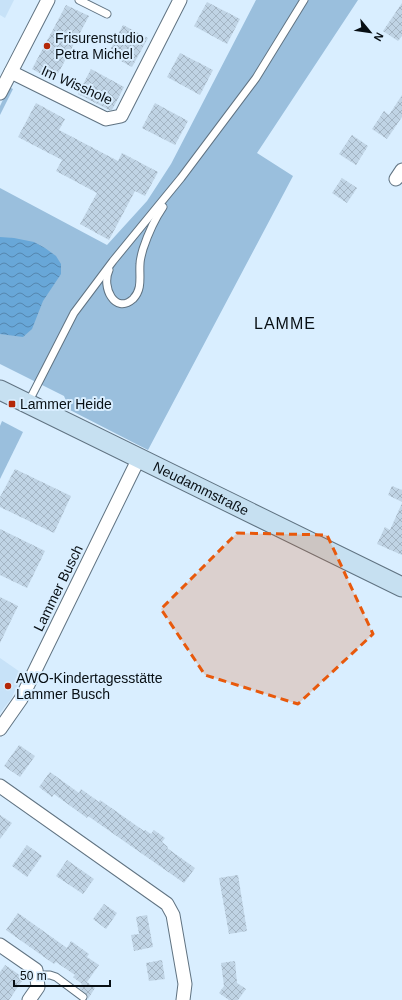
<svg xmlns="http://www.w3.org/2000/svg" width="402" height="1000" viewBox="0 0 402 1000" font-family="Arial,sans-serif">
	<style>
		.built { fill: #c7e2f8 }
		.green { fill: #9abfdd }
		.water { fill: url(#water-waves) }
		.building { fill: url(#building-cross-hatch) }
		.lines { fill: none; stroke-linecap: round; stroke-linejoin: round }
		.service-casing { stroke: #607382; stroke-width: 9 }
		.minor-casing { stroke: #607382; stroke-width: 15 }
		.secondary-casing { stroke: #607382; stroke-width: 21 }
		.service { stroke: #fff; stroke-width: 7 }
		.minor { stroke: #fff; stroke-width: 13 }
		.secondary { stroke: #c6e0f1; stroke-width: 19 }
		.marked { fill: #e8590c; fill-opacity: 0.2; stroke: #e8590c; stroke-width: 3; stroke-dasharray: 8 5; stroke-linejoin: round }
		.poi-dot { fill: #b42809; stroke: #d9eeff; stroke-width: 1.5 }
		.labels { text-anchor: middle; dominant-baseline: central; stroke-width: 4; stroke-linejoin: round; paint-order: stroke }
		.poi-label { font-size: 14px; fill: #080f14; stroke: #d9eeff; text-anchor: start }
		.street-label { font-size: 14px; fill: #080f14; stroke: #d9eeff }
		.quarter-label { font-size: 16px; letter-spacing: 1px; fill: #080f14; stroke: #d9eeff }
	</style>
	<defs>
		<pattern id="water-waves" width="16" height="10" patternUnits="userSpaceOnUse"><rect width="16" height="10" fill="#68a7d8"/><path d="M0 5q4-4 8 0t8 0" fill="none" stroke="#5486ae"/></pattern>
		<pattern id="building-cross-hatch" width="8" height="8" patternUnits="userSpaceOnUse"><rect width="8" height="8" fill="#c0d4e5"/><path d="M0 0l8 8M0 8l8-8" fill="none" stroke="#a4b5c4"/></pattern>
	</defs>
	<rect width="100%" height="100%" fill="#d9eeff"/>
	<g class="built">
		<polygon points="0,0 14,0 5,18 0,15"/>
		<polygon points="0,658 23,674 11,699 0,713"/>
	</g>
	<g class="green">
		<polygon points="256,0 358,0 257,153 293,176 148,450 70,410 64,396 0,364 0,188 107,245 147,201 171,164"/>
		<polygon points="9,87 13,89 0,115 0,106"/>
		<polygon points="2,421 23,432 0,479 0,426"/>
	</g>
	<polygon class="water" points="0,237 14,238 34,242 45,248 56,256 61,264 61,274 43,301 32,329 23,337 0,334"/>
	<g class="building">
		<polygon points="207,2 240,19 227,44 194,26"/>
		<polygon points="402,3 402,36 398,41 383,31"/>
		<polygon points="66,5 89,16 54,81 32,69"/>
		<polygon points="123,25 148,38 132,67 108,54"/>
		<polygon points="180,53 213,70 200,95 167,77"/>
		<polygon points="91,69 124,87 112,110 109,110 78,94"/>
		<polygon points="402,95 402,117 387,139 372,129 384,111 389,115"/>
		<polygon points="36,103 65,119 59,130 118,161 122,153 158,172 145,196 135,191 109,240 80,224 97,193 56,171 62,160 18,137"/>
		<polygon points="155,103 188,121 175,145 142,128"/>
		<polygon points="352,135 368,146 356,165 339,154"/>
		<polygon points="342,178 357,188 347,203 332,193"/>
		<polygon points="15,469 71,496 54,533 0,507 0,497"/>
		<polygon points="392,486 402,490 402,502 388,495"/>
		<polygon points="402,503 402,555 377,544 385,527 390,530"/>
		<polygon points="0,529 45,551 27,588 0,575"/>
		<polygon points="0,597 18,606 0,643"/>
		<polygon points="19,745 35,756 20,777 4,766"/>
		<polygon points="50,772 79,793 81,789 99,802 100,800 144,831 145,830 151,834 154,830 165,838 162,842 168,847 167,848 195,868 184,883 88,816 87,818 54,794 52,797 39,787"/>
		<polygon points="0,815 12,823 0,839"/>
		<polygon points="27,845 42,856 27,877 12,866"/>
		<polygon points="67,860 94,879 83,894 56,876"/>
		<polygon points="238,875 247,931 229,934 219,878"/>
		<polygon points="104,904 117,913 106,929 93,919"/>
		<polygon points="18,913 67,948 71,941 89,954 87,957 99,965 87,982 95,988 88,999 87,995 79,988 82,984 73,977 75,975 56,962 54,964 6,930"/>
		<polygon points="147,915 153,947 134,951 131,935 139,934 136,917"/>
		<polygon points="162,960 165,979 149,981 146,963"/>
		<polygon points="235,961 237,983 246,989 238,1000 229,1000 219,993 224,986 221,963"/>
		<polygon points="5,965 24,978 9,1000 0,1000 0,972"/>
	</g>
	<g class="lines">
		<defs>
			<g id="service">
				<polyline points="79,0 107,14"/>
				<path d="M 109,270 C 101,287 115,315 133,299 C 143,289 139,276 140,264 C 140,259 142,253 143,249 C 148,234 154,220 163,207"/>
				<polyline points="28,403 74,313 113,261 181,178 256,78 304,0"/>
				<polyline points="36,975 50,975 56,977 83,997"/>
			</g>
			<g id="minor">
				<polyline points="11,72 106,119 121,116 180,0"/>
				<polyline points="0,93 48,0"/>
				<polyline points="396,179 402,170"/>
				<polyline points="0,729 21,699 139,458"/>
				<polyline points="0,786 167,904 173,915 185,984 183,1000"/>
				<polyline points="0,945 36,970 38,987 29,1000"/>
			</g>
			<g id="secondary">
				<path id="s1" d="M 0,390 L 402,587"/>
			</g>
		</defs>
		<use href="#service" class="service-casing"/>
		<use href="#minor" class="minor-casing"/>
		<use href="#secondary" class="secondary-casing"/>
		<use href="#service" class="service"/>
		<use href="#minor" class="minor"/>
		<use href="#secondary" class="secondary"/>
	</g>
	<path class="marked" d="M 237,533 L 327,535 L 373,634 L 298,704 L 205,675 L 161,609 Z"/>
	<g class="poi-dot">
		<circle cx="47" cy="46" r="4"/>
		<rect x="8" y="400" width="8" height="8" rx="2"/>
		<circle cx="8" cy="686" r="4"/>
	</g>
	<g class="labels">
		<g class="poi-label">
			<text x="55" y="38">Frisurenstudio<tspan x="55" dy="16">Petra Michel</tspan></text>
			<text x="20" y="404">Lammer Heide</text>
			<text x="16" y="678">AWO-Kindertagesstätte<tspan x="16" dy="16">Lammer Busch</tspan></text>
		</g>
		<g class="street-label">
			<text transform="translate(77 85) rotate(24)">Im Wisshole</text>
			<text stroke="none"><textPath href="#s1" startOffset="224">Neudammstraße</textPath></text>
			<text transform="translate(58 588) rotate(-64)">Lammer Busch</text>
		</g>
		<g class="quarter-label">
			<text x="285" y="323">LAMME</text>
		</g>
	</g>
	<g transform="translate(370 32) rotate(119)" stroke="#d9eeff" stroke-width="3" paint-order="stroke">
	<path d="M0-3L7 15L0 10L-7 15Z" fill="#080f14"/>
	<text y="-6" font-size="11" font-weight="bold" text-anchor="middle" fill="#080f14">N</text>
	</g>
	<path d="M14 980v6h96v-6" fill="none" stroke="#080f14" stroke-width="2"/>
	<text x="20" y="980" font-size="12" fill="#080f14" stroke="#d9eeff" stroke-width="3" paint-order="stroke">50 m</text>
</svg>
